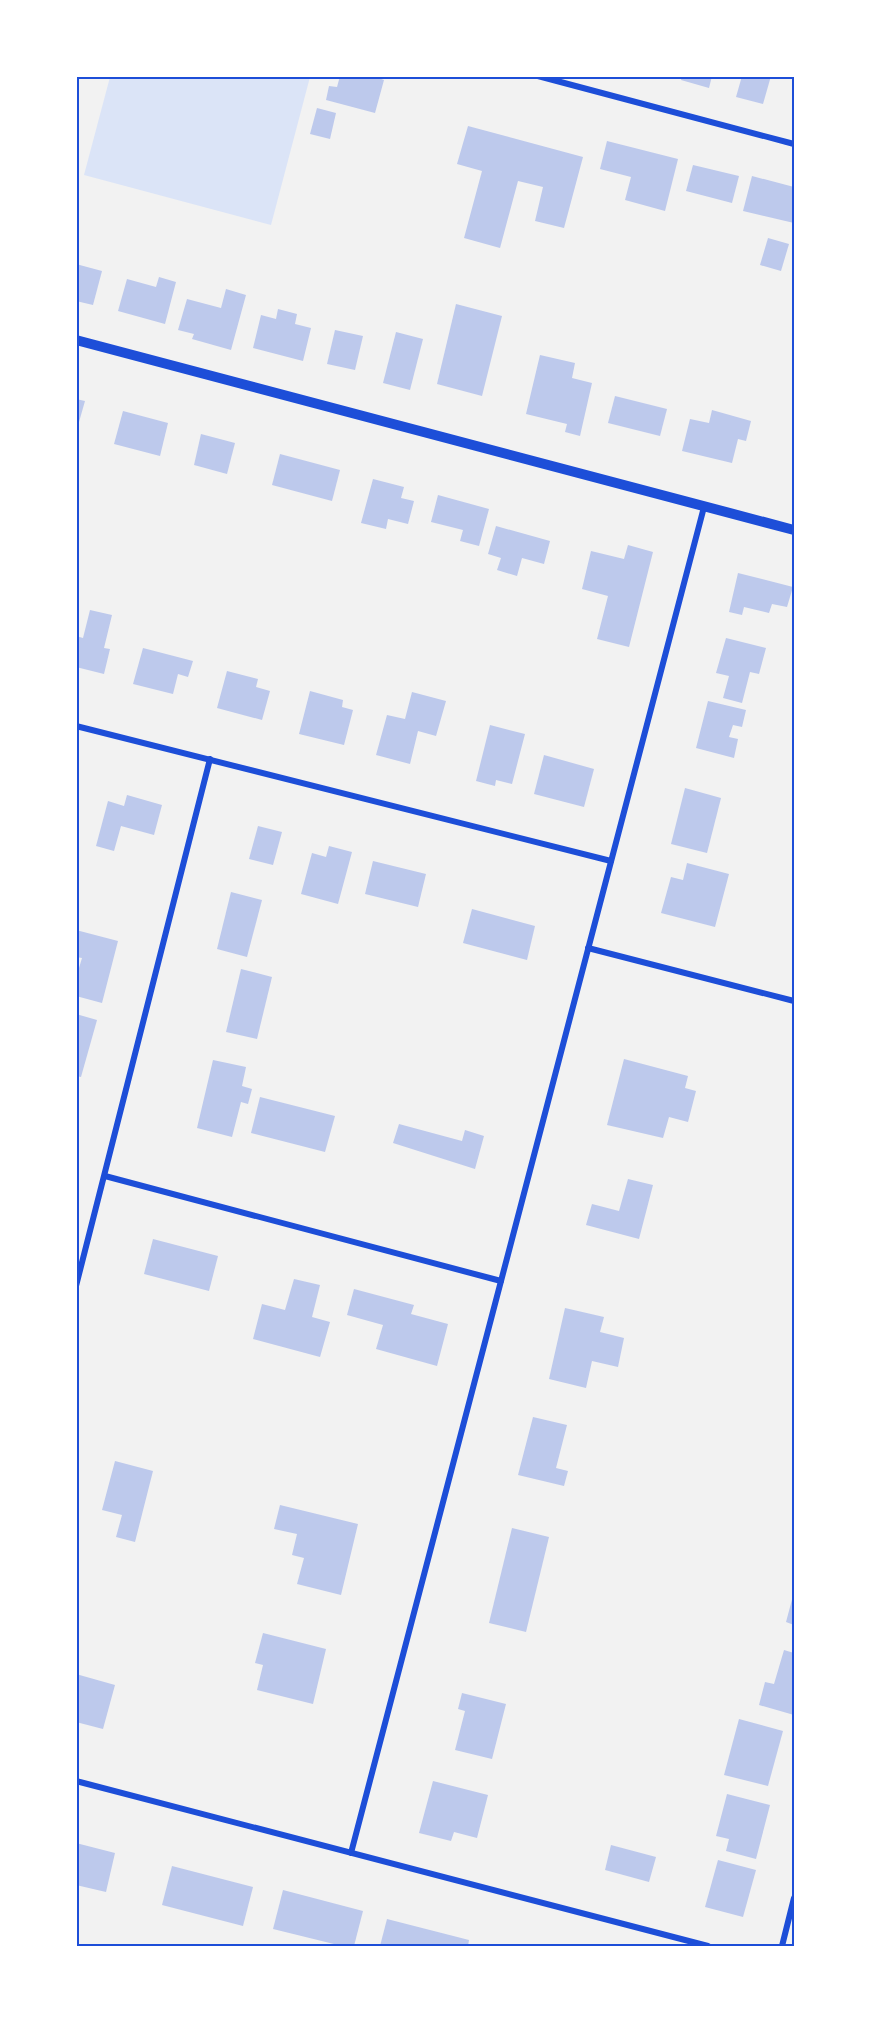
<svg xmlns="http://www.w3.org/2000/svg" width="871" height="2023" viewBox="0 0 871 2023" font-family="'Exo 2',sans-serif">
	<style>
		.green { fill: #dbe4f7 }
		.building { fill: #bdc9ec }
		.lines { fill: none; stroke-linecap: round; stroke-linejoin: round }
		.minor { stroke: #1d4ed8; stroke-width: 6 }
		.tertiary { stroke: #1d4ed8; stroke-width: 10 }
		.neatline { fill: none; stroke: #1d4ed8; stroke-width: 2 }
	</style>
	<rect width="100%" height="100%" fill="#f2f2f2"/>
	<polygon class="green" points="110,77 310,77 271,225 84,175"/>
	<g class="building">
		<polygon points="340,76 373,76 384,80 375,113 326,100 329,86 337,87"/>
		<polygon points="682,76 712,76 709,88 681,80"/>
		<polygon points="742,76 771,76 763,104 736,97"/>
		<polygon points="317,108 336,113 330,139 310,134"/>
		<polygon points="468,126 583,157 564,228 535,221 543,187 518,181 500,248 464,238 482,171 457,164"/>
		<polygon points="607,141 678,159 665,211 625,200 631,177 600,169"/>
		<polygon points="693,165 739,176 732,203 686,191"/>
		<polygon points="752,176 794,187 794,223 743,211"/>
		<polygon points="768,238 789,244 781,271 760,265"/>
		<polygon points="76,264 102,271 93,305 76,301"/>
		<polygon points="159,277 176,282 165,324 118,311 127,279 156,287"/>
		<polygon points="226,289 246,295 231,350 192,339 194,334 178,330 187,299 221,308"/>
		<polygon points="456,304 502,316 482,396 437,384"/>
		<polygon points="278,309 297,314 295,324 311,328 303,361 253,348 261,315 276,319"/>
		<polygon points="335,330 363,336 355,370 327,364"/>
		<polygon points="396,332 423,339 410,390 383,383"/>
		<polygon points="540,355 575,363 572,378 592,383 580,436 565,432 567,424 526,414"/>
		<polygon points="615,396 667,409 660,436 608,423"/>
		<polygon points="76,399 85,401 77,429 76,428"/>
		<polygon points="712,410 751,421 746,441 738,439 732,463 682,451 690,419 709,423"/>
		<polygon points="123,411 168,423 160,456 114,444"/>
		<polygon points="201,434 235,443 227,474 194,465"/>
		<polygon points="280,454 340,470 332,501 272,485"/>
		<polygon points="373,479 404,487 401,498 414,501 408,524 388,519 386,529 361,523"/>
		<polygon points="438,495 489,509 479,546 460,541 463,530 431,522"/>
		<polygon points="496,526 550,541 544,564 522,558 517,576 497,570 501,558 488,554"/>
		<polygon points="628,545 653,552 629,647 597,639 608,596 582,589 591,551 624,559"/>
		<polygon points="738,573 793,587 787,607 772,604 769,613 744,607 742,615 729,612"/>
		<polygon points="90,610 112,615 104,648 110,649 104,674 76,667 76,636 83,638"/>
		<polygon points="726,638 766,648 759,674 750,672 742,703 723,698 729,676 716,673"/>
		<polygon points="143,648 193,661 188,677 178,674 173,694 133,684"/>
		<polygon points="227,671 258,679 256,687 270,691 262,720 217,708"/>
		<polygon points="310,691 343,700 342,707 353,710 344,745 299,734"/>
		<polygon points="412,692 446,701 436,736 418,731 410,764 376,755 387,715 405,719"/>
		<polygon points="708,701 746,710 742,727 733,725 729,737 738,739 734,758 696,748"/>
		<polygon points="490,725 525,734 512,784 496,780 495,786 476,781"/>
		<polygon points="544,755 594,769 584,807 534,794"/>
		<polygon points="685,788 721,798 707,853 671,844"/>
		<polygon points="127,795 162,805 154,835 121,826 114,851 96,846 108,801 124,806"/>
		<polygon points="258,826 282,832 273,865 249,859"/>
		<polygon points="329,846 352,852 338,904 301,894 312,853 326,857"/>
		<polygon points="373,861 426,874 418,907 365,894"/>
		<polygon points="687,863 729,874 715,927 661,913 671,877 683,880"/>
		<polygon points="231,892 262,900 247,957 217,949"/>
		<polygon points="472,909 535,926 527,960 463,943"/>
		<polygon points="76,930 118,941 102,1003 76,996 76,978 82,958 76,957"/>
		<polygon points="241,969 272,977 257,1039 226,1032"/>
		<polygon points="76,1014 97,1020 81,1077 76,1076"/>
		<polygon points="624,1059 688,1076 685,1088 696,1091 688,1122 669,1117 663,1138 607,1125"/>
		<polygon points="213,1060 246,1067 242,1086 252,1089 248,1104 241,1102 232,1137 197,1128"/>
		<polygon points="260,1097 335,1116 325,1152 251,1133"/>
		<polygon points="399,1124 462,1141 465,1130 484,1136 475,1169 393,1143"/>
		<polygon points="628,1179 653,1185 639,1239 586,1225 592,1204 619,1211"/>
		<polygon points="153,1239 218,1256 209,1291 144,1274"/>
		<polygon points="294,1279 320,1285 312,1317 330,1322 320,1357 253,1339 262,1304 285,1310"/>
		<polygon points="354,1289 414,1305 411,1314 448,1324 437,1366 376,1349 383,1325 347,1315"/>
		<polygon points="565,1308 604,1317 600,1332 624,1338 618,1367 592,1361 586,1388 549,1379"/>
		<polygon points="533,1417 567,1425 556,1468 568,1471 564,1486 518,1475"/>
		<polygon points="115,1461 153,1471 135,1542 116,1537 122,1515 102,1510"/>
		<polygon points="280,1505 358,1524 341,1595 297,1584 304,1558 292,1555 297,1534 274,1529"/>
		<polygon points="512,1528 549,1537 526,1632 489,1623"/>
		<polygon points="794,1592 794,1625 786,1622"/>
		<polygon points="263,1633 326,1649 313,1704 257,1690 263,1665 255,1663"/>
		<polygon points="784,1650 794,1653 794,1715 759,1705 765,1682 774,1684"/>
		<polygon points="76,1674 115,1685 103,1729 76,1722"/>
		<polygon points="462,1693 506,1704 492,1759 455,1750 465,1711 458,1709"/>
		<polygon points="739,1719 783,1731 768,1786 724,1775"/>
		<polygon points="433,1781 488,1795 477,1838 454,1832 451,1841 419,1833"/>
		<polygon points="727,1794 770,1805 756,1859 726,1851 729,1839 716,1836"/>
		<polygon points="76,1843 115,1853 106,1892 76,1885"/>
		<polygon points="611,1845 656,1857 649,1882 605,1870"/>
		<polygon points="718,1860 756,1870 743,1917 705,1907"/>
		<polygon points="172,1866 253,1887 243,1926 162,1905"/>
		<polygon points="283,1890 363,1911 354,1946 342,1946 273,1929"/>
		<polygon points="387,1919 469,1940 468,1946 380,1946"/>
	</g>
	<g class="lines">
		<g class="minor">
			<polyline points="538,76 794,144"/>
			<polyline points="76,726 611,861"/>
			<polyline points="588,948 794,1001"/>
			<polyline points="105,1176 501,1281"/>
			<polyline points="76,1286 210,759"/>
			<polyline points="76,1781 708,1946"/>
			<polyline points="351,1853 704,507"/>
			<polyline points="782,1946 794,1898"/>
		</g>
		<polyline class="tertiary" points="76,340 794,530"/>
	</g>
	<rect width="871" height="2023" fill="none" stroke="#ffffff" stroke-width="156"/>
	<rect x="78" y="78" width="715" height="1867" class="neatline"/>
</svg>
